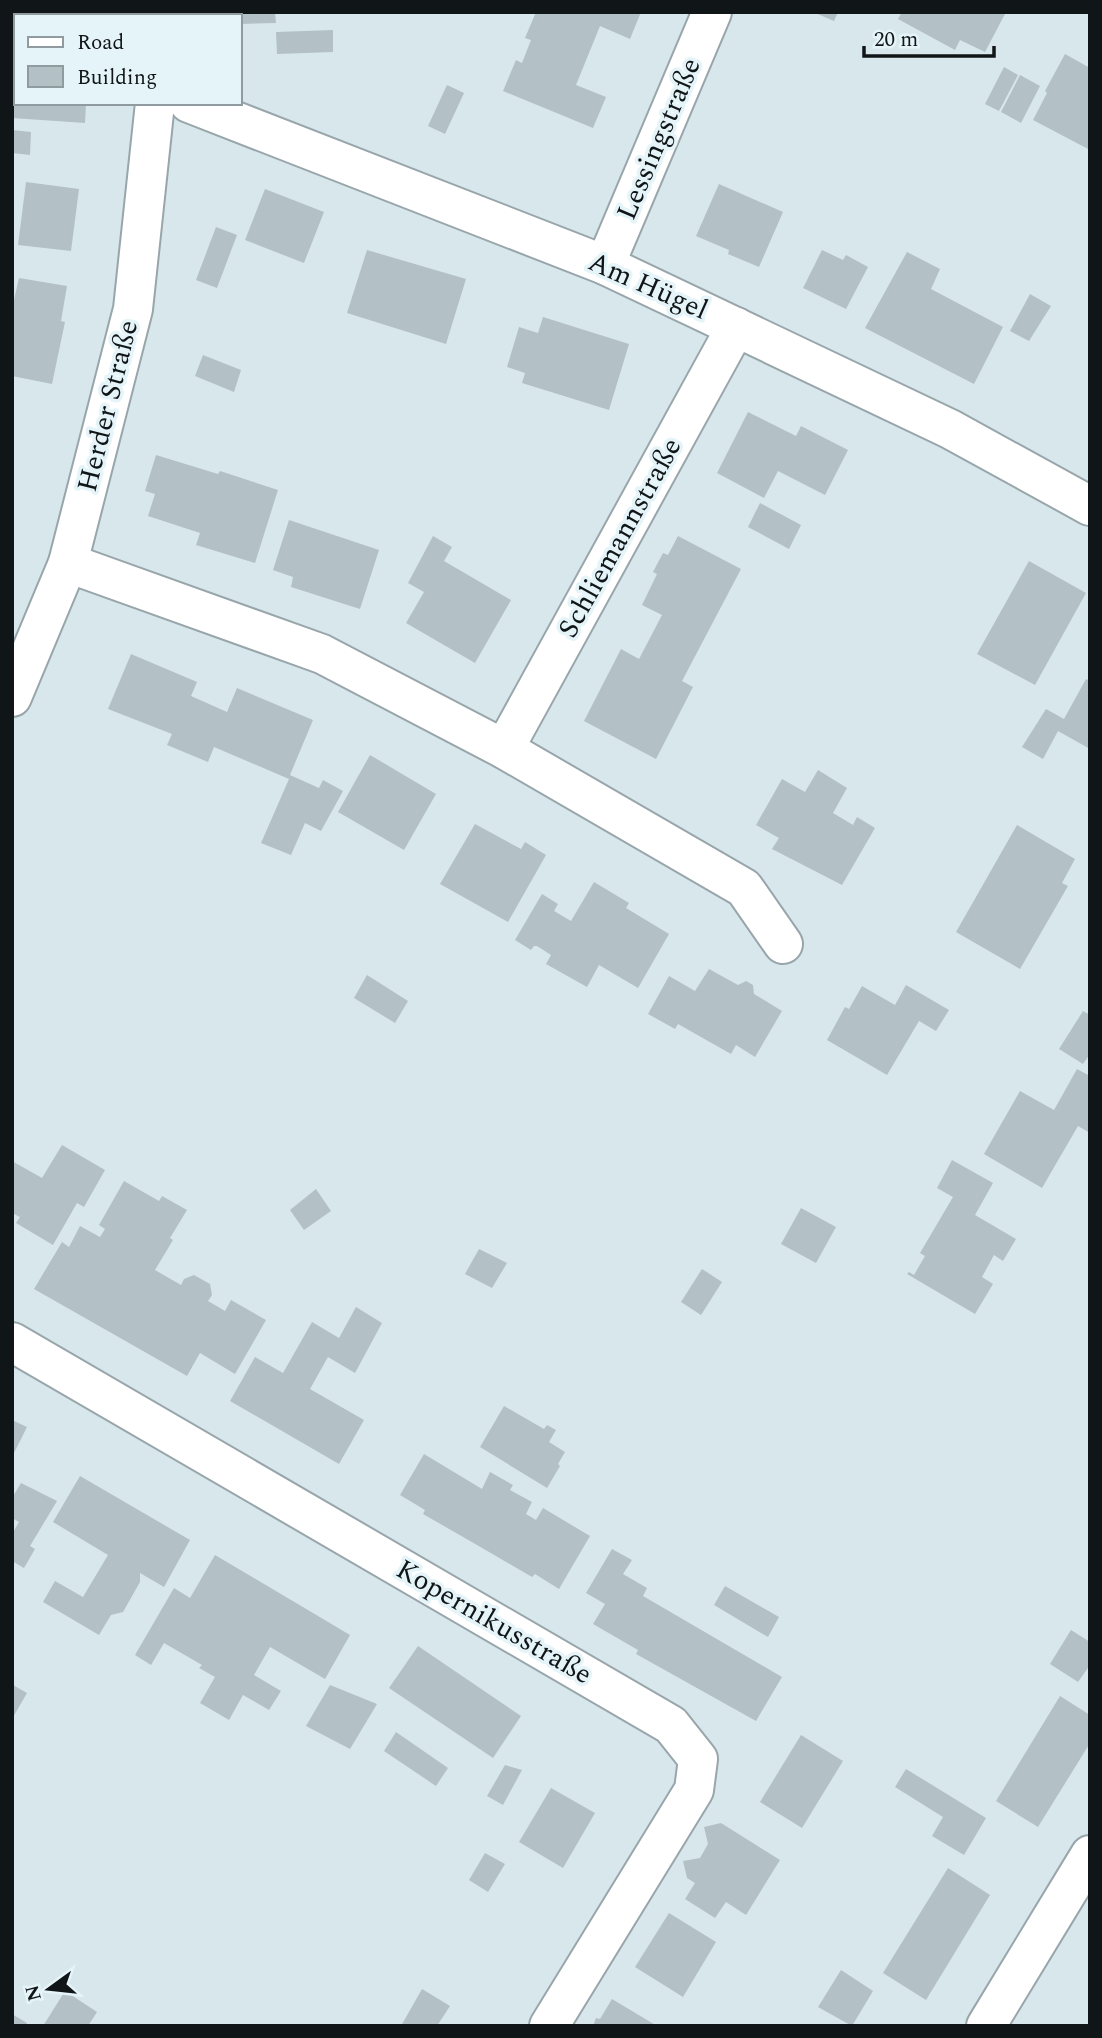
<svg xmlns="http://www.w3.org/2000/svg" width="1102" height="2038" viewBox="0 0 1102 2038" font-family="Spectral,serif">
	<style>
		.building { fill: #b3c1c6 }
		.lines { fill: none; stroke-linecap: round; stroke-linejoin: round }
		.street-casing { stroke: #98a6ab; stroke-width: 42 }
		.secondary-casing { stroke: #98a6ab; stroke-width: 42 }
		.street { stroke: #fff; stroke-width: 38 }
		.secondary { stroke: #fff; stroke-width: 38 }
		.labels { text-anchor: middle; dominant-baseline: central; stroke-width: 7; stroke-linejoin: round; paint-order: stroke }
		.street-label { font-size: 28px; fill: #101517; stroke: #e5f4f9 }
	</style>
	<rect width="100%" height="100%" fill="#d8e7ec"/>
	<g class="building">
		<polygon points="37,12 92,12 91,16 37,16"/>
		<polygon points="222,12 275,12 276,23 240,24 240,16 222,16"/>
		<polygon points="536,12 641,12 630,39 600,26 576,85 606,97 593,128 503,91 516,60 522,63 531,40 525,38"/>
		<polygon points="813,12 838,12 834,21"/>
		<polygon points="902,12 1006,12 985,52 960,40 955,50 898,19"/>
		<polygon points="333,30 333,52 277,54 276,32"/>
		<polygon points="1065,54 1090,68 1090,150 1033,120 1047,93 1045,91"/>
		<polygon points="1004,67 1018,75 999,111 985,104"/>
		<polygon points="12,75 16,75 16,103 86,103 85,123 12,118"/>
		<polygon points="1020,75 1040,86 1021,123 1001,112"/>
		<polygon points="447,85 464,93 445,134 428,126"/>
		<polygon points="12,130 31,132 30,155 12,153"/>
		<polygon points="26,182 79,189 71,251 18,245"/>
		<polygon points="719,184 783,212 759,267 728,254 729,250 696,236"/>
		<polygon points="265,189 324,212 304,263 245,240"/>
		<polygon points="216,227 237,235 217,288 196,280"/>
		<polygon points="367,250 466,279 446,344 347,313"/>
		<polygon points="822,250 843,260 846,255 868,267 846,309 803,288"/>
		<polygon points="907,252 940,269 931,289 1003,327 974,384 865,328"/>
		<polygon points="19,278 67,286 61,321 65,322 52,384 12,376 12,300 14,300"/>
		<polygon points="1030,294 1051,306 1029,341 1010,331"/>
		<polygon points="543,317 629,344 609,410 522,383 525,373 507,367 519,327 538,333"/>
		<polygon points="203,355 241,370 234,392 195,376"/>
		<polygon points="748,412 796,436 801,426 848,450 825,495 778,471 764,498 717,473"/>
		<polygon points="156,455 218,474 220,471 278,490 255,563 196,545 200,533 148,516 155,494 145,491"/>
		<polygon points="760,503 801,525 789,549 748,527"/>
		<polygon points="289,520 379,550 360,609 291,587 293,577 273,570"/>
		<polygon points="433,536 452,547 444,561 511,600 475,663 406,623 424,592 408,583"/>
		<polygon points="678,536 741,569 682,681 693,687 656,759 584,721 621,649 639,659 662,615 642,605 657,574 653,572 663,553 668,555"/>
		<polygon points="1029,561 1086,593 1035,685 977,654"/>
		<polygon points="131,654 197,682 191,696 227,712 237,688 313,720 290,775 319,788 323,780 343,791 321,831 305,823 291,855 261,843 289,779 214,747 208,762 167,745 172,734 108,709"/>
		<polygon points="1086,679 1090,681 1090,749 1058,731 1043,759 1022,747 1046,709 1064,719"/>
		<polygon points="370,755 436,794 404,850 338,812"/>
		<polygon points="818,770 847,788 833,813 853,825 857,817 875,828 842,885 772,849 779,838 756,825 782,779 805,792"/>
		<polygon points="475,824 521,849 525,842 546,855 508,922 440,884"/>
		<polygon points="1017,825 1075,859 1062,883 1068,886 1020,969 956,932"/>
		<polygon points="594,882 629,903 626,908 669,934 638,988 599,965 587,987 546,964 551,955 537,946 534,946 531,950 515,940 542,894 558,904 554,911 571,921"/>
		<polygon points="709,969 738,985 746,981 753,985 754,994 782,1011 755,1057 736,1045 731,1054 678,1024 675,1029 648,1014 669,976 695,991"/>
		<polygon points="367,975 408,1001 395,1023 354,998"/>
		<polygon points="906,985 949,1010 936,1031 919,1021 887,1075 827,1040 845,1007 849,1009 862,986 895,1005"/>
		<polygon points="1083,1011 1090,1015 1090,1054 1083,1064 1059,1049"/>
		<polygon points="1077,1069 1090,1076 1090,1133 1078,1126 1042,1188 984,1154 1020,1091 1054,1110"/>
		<polygon points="62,1145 105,1170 84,1207 77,1203 53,1245 16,1223 20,1217 12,1213 12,1161 42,1178"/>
		<polygon points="952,1160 993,1183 975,1215 1016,1239 1003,1261 994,1255 982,1277 993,1284 975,1314 907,1274 909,1272 914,1275 925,1256 920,1253 953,1197 937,1188"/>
		<polygon points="124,1181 159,1201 162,1196 187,1210 170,1238 173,1240 155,1270 181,1285 184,1279 194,1275 210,1284 212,1295 208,1301 225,1311 231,1300 266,1320 235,1374 200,1353 187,1376 34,1289 62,1242 69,1247 80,1226 100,1237 105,1229 99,1225"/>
		<polygon points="316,1189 331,1211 304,1230 290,1210"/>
		<polygon points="801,1208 836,1227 816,1263 781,1244"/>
		<polygon points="479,1249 507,1263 492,1288 465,1274"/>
		<polygon points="702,1269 722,1282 701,1315 681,1302"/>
		<polygon points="356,1307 382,1323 355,1373 328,1357 310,1389 364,1420 339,1464 230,1401 255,1357 283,1373 312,1322 339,1338"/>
		<polygon points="504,1406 544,1429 547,1425 556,1430 549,1442 565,1452 558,1464 560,1466 547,1488 480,1447"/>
		<polygon points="12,1420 27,1427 12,1457"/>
		<polygon points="424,1454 482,1489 490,1472 513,1485 510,1490 532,1502 526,1514 536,1520 543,1508 590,1536 559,1589 535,1574 532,1577 477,1545 423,1514 425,1510 400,1495"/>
		<polygon points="80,1476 190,1540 164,1587 140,1573 140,1582 123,1612 111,1615 99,1635 43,1602 55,1581 83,1597 108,1555 53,1522"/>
		<polygon points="21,1483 57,1501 30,1546 35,1549 24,1568 12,1561 12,1534 19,1522 12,1518 12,1498"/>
		<polygon points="612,1549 632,1560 623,1574 647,1588 643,1596 782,1677 756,1721 636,1654 638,1650 593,1624 605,1604 586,1593"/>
		<polygon points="215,1555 350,1635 325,1679 270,1647 254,1675 281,1691 269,1710 243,1695 229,1720 200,1703 215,1677 199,1668 202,1665 164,1643 151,1665 135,1655 174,1588 190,1598"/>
		<polygon points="725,1586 779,1617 768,1637 714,1605"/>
		<polygon points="1071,1630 1090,1642 1090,1665 1078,1682 1050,1664"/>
		<polygon points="418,1646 521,1716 493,1758 389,1688"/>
		<polygon points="13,1685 27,1693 12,1719 12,1687"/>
		<polygon points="330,1685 377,1704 350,1749 306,1726"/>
		<polygon points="1060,1696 1090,1715 1090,1743 1038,1827 996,1801"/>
		<polygon points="396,1732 448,1768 436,1786 384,1751"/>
		<polygon points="801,1735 843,1761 802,1828 760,1802"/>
		<polygon points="505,1765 522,1770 503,1805 487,1796"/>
		<polygon points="906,1769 986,1818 964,1855 932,1836 943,1817 895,1787"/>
		<polygon points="551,1788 595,1813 563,1868 519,1842"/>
		<polygon points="721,1823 780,1860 746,1915 726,1902 715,1918 685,1899 695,1883 687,1878 683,1861 700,1858 708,1844 704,1827"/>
		<polygon points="485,1853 505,1864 488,1892 469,1880"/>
		<polygon points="948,1868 990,1895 926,2000 883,1973"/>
		<polygon points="669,1913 716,1942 683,1997 635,1967"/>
		<polygon points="841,1970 873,1991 852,2026 818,2007"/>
		<polygon points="422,1989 450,2006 437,2026 401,2026"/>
		<polygon points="65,1991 97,2012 88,2026 43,2026"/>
		<polygon points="612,1999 657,2026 593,2026 596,2018 600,2019"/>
		<polygon points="12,2014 27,2023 26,2026 12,2026"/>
	</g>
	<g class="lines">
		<defs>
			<g id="street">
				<polyline points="156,12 156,16"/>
				<polyline points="189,103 605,265 950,429 1090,506"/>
				<polyline points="605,265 712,12"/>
				<polyline points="68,563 322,654 504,749 736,327"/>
				<polyline points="12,697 68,563 133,309 155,103"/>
				<polyline points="504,749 744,888 783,944"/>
				<polyline points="12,1342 671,1725 698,1759 694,1790 549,2026"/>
			</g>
			<polyline id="secondary" points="986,2026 1090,1855"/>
		</defs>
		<use href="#street" class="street-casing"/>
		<use href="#secondary" class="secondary-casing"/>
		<use href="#street" class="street"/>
		<use href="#secondary" class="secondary"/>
	</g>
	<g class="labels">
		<g class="street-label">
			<text transform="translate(659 139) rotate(-67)">Lessingstraße</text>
			<text transform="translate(648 286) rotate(24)">Am Hügel</text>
			<text transform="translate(108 406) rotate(-76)">Herder Straße</text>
			<text transform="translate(620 538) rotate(-61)">Schliemannstraße</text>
			<text transform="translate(494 1622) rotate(30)">Kopernikusstraße</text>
		</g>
	</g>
	<rect width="1102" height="2038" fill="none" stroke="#101517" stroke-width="28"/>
	<rect x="14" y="14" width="228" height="91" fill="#e5f4f9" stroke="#909b9f" stroke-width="2"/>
	<rect x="28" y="37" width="35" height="10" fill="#ffffff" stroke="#909b9f" stroke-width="2"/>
	<text x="77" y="49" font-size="21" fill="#101517">Road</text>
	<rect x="28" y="66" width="35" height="21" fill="#b3c1c6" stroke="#909b9f" stroke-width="2"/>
	<text x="77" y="84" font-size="21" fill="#101517">Building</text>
	<g transform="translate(49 1989) rotate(255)" stroke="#e5f4f9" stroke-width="5" paint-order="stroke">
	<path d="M0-5L12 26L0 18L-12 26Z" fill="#101517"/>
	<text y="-10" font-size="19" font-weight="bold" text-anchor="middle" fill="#101517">N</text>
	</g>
	<path d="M864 46v10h130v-10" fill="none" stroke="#101517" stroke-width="3.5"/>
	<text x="874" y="46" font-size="21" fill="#101517" stroke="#e5f4f9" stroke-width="5" paint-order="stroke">20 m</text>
</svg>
